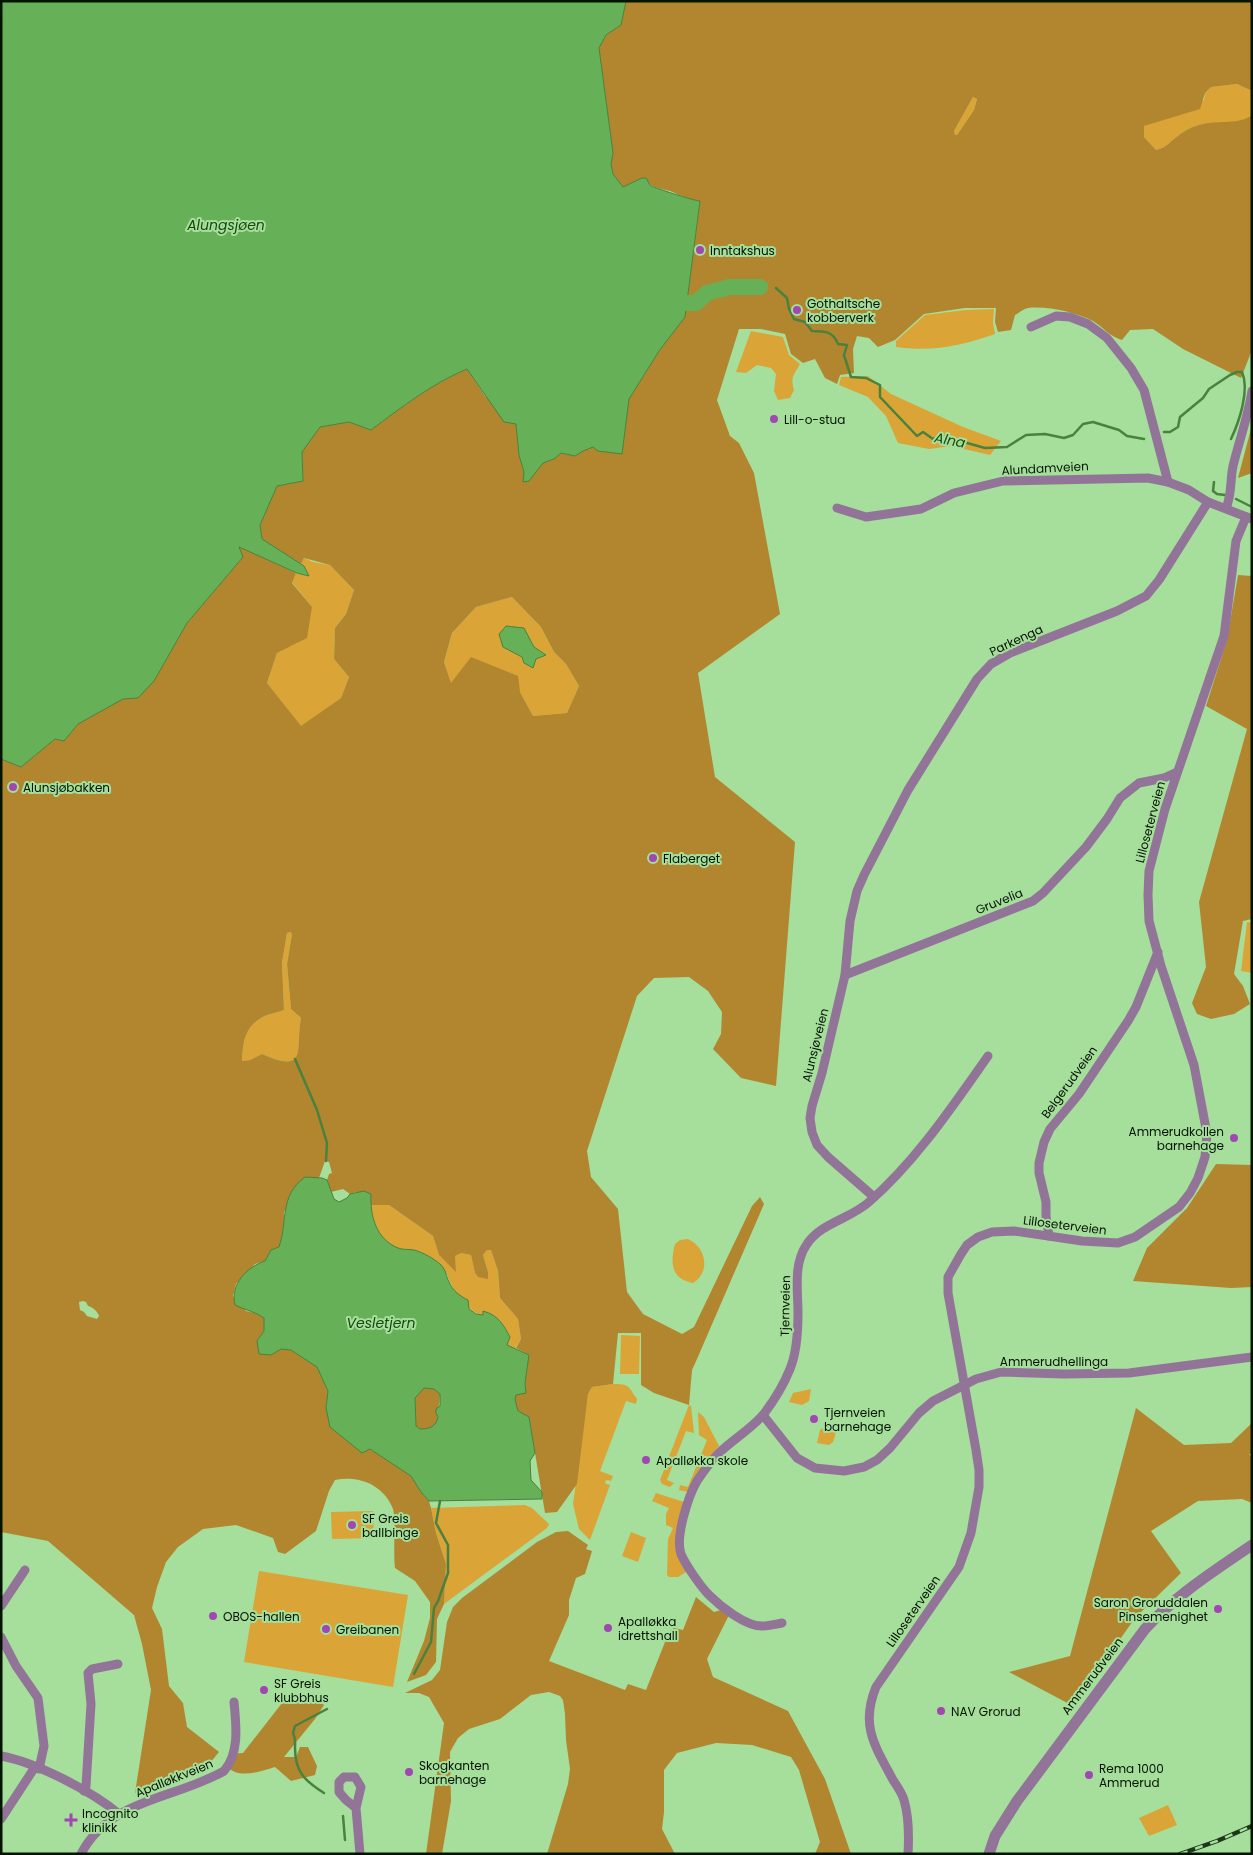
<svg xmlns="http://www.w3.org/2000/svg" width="1253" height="1855" viewBox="0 0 1253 1855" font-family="Poppins,sans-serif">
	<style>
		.green { fill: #dba437; fill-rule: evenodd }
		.forest { fill: #b2862f; fill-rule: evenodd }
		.water { fill: #66b158; stroke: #48823e; fill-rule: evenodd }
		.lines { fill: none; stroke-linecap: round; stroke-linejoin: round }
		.stream { stroke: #48823e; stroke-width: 2.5 }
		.river { stroke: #66b158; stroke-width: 16 }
		.minor { stroke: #927498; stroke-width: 9 }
		.tertiary { stroke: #927498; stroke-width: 11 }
		.rail-casing { stroke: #1d351a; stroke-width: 4.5 }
		.rail { stroke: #a6de9c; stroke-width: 2.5; stroke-dasharray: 8; stroke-linecap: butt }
		.poi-dot { fill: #a047b2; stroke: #a6de9c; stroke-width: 2 }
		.labels { text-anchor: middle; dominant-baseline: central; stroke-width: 4; stroke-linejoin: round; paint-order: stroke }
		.poi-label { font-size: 12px; fill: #021400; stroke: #a6de9c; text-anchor: start }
		.street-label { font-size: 12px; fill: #021400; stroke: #a6de9c }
		.water-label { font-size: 14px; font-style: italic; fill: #17490d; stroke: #a6de9c }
	</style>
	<rect width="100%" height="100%" fill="#a6de9c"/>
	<g class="green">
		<path d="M 1237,84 L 1252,91 L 1252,115 C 1239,126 1219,120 1203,124 C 1194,127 1185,130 1178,136 C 1168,143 1168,147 1156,150 L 1144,137 L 1144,126 L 1204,100 L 1205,93 L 1211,87 Z"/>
		<polygon points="973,97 977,98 974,110 957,135 955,135 954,131"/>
		<path d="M 994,309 L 993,323 L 995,334 C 960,346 933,352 896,347 L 896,341 L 925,315 L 965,310 Z"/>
		<path d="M 751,331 L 783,337 L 789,355 L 800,364 C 794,375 790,377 794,390 L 790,398 L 778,400 L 774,391 L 776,374 L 771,368 L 757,365 L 746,373 L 736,372 Z"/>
		<polygon points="868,376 891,394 963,427 1001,441 990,455 951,446 929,449 898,443 886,416 868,397 839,385 841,377"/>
		<polygon points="304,558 313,562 330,565 354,590 346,614 335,628 334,659 349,677 341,698 301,727 267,683 277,653 312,607 292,582 296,573 309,576 304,566 301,564"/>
		<path d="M 512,597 L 541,627 L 554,652 L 566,664 L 579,686 L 567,713 L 533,716 L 520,692 L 451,684 L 444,662 L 452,633 L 476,607 ZM 531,640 L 534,647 L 546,655 L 525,663 L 522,657 Z"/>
		<polygon points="1247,922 1252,923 1252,973 1241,971"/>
		<path d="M 290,932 L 292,934 L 287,964 L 291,1009 L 301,1018 C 295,1048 309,1075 262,1054 L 250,1060 L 242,1061 C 243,1044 244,1028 261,1018 C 266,1014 277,1013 284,1010 L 282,963 L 287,933 Z"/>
		<path d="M 370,1205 L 389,1205 L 433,1236 L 439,1255 L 456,1271 L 454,1256 L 461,1253 L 471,1255 L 475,1273 L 478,1277 L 488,1272 L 483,1255 L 487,1250 L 491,1250 L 498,1271 L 500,1298 L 518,1319 L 521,1339 L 514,1350 L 507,1345 L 510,1337 C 503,1324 498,1315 483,1312 L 483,1315 C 469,1314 450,1287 447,1274 C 437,1267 426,1256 415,1251 C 410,1249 404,1250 399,1249 C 380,1242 373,1224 370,1205 Z"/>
		<path d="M 688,1239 C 706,1247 711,1272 693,1283 C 671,1279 670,1263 675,1244 L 680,1240 Z"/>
		<polygon points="621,1335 640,1336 639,1374 620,1374"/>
		<path d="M 613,1384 C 631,1384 628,1387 637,1399 L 636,1404 L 626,1401 L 600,1471 L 613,1476 L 611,1481 L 608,1480 L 605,1481 L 606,1484 L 610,1485 L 590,1540 L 579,1529 L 573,1504 L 588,1394 L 592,1387 Z"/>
		<polygon points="811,1389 809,1401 802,1405 789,1402 793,1393"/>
		<polygon points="689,1405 691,1406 694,1433 686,1431 667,1480 674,1483 670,1487 662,1484 660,1480"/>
		<polygon points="698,1412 704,1417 719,1446 704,1463 688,1492 679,1490 680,1485 688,1487 707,1440 699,1435"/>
		<polygon points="826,1426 837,1429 833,1442 829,1445 817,1443 820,1430"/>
		<polygon points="656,1493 684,1502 679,1521 686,1572 678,1577 669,1577 667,1575 668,1539 673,1528 666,1525 666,1514 669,1508 652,1501"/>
		<polygon points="525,1505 532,1508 549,1524 547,1528 444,1604 446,1564 436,1533 431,1508"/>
		<polygon points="373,1511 374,1538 332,1539 331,1512"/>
		<polygon points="631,1532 646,1538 638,1562 622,1556"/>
		<polygon points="259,1571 408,1595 393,1687 244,1662"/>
		<polygon points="1168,1805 1177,1825 1149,1836 1139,1818"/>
	</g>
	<g class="forest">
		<path d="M 626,1 L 1252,1 L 1252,91 L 1237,84 L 1211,87 L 1205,93 L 1200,109 L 1144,126 L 1144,137 L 1156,150 C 1168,147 1169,142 1178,136 C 1185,130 1194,126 1203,124 C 1219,120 1239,125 1252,115 L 1252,350 L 1241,378 L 1183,349 L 1153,329 L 1130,330 L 1122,340 C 1110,337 1103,327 1093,321 C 1074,312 1049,306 1028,308 C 1023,309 1019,313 1015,315 L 1011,330 L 998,332 L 995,322 L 996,308 L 965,308 L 924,314 L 895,340 L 878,347 L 869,338 L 857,336 L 853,349 L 854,373 L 840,375 L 837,384 L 825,378 L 815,359 L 803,363 L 791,354 L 785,334 L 761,329 L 739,329 L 717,400 L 730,436 L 739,443 L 754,473 L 780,614 L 698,673 L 715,777 L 795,842 L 776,1086 L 741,1078 L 713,1049 L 721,1034 L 722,1012 L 708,991 L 689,977 L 654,978 L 637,996 L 587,1151 L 591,1177 L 618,1209 L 627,1292 L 643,1314 L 682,1334 L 694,1327 L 752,1206 L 760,1197 L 764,1204 L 697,1359 L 692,1370 L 689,1405 L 654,1393 L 641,1385 L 641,1333 L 618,1333 L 613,1384 L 592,1387 L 588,1394 L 577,1484 L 557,1512 L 545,1513 L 529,1417 L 518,1411 L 515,1399 L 516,1395 L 526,1392 L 525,1383 L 529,1355 L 516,1348 L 521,1339 L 518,1319 L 500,1298 L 498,1271 L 491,1250 L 487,1250 L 483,1255 L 488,1272 L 488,1279 L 478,1277 L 475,1273 L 471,1255 L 461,1253 L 455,1256 L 456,1272 L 439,1255 L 433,1236 L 389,1205 L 370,1205 L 356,1192 L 350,1194 L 343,1189 L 331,1192 L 327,1180 L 329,1174 L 332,1173 L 329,1162 L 325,1161 L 319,1178 L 305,1177 L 284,1212 L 284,1233 L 279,1247 L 271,1250 L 265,1261 L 255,1264 L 236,1284 L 233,1296 L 246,1311 L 259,1314 L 264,1318 L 264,1331 L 257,1341 L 271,1355 L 281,1349 L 291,1350 L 317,1367 L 328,1391 L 326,1408 L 370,1449 L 411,1476 L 421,1492 L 429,1501 L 431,1508 L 436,1533 L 446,1564 L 444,1604 L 437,1619 L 436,1662 L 426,1675 L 407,1682 L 424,1641 L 430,1618 L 430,1602 L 415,1581 L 395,1568 C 393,1554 396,1518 393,1509 C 384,1485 359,1475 335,1480 L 329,1491 L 316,1531 L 285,1554 L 278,1552 L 273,1538 L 236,1525 L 203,1529 L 178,1547 L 166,1562 L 157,1587 L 152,1608 L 162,1629 L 169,1686 L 183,1703 L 187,1727 L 219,1752 L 205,1769 L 135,1793 L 151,1690 L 142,1644 L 134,1615 L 48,1541 L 1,1532 L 1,759 L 21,767 L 55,739 L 64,741 L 78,724 L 154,681 L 187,623 L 243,557 L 238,546 L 296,573 L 292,583 L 312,607 L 307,638 L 277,653 L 267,683 L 301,726 L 341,698 L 349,677 L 334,659 L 335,628 L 346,614 L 354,590 L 330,565 L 304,558 L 301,564 L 262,539 L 260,525 L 277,486 L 303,481 L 302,452 L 320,427 L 349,422 L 371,430 C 402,407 431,384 467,369 L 485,396 L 516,424 L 519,455 L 524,472 L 524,481 L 529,481 L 543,463 L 554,459 L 561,453 L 575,456 L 583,451 L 593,447 L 599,451 L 622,453 L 629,399 L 659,351 L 685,317 L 700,202 C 689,200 680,195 670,191 C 658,188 651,187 642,178 L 623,187 L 613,174 L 611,164 L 613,153 L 599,48 L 606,35 L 621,25 ZM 973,97 L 977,99 L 974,110 L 957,135 L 955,135 L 954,131 ZM 512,597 L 541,627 L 554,652 L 566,664 L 579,686 L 567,713 L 533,716 L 520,692 L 518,676 L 471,657 L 451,683 L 444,662 L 452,633 L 476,607 ZM 290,932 L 292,934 L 287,964 L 291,1009 L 301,1018 C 295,1048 309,1075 262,1054 L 250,1060 L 242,1061 C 243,1044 244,1028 261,1018 C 266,1014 277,1013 284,1010 L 282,963 L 287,933 ZM 83,1301 L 86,1302 L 88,1306 C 93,1307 98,1312 99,1316 L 97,1319 L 87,1316 L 84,1312 L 80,1310 L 79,1302 Z"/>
		<polygon points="1252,425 1252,473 1238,478"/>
		<polygon points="1238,575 1252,576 1252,919 1243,921 1234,974 1243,986 1250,1004 1234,1014 1211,1019 1197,1014 1192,1003 1206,967 1199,902 1247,729 1206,706 1227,640"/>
		<polygon points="1216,1164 1252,1165 1252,1287 1231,1288 1133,1281 1147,1248 1187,1208"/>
		<polygon points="424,1388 434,1389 440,1394 437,1423 430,1429 420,1429 416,1426 415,1398"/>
		<polygon points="1136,1408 1184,1445 1231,1443 1252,1423 1252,1452 1249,1455 1252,1456 1252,1503 1242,1499 1198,1501 1151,1531 1181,1573 1135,1618 1073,1706 1009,1672 1070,1656"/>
		<polygon points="568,1531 588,1545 586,1549 592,1551 585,1574 576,1578 569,1600 569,1615 549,1661 625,1690 628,1684 646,1690 669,1632 674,1628 683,1630 696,1597 714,1612 721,1610 729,1615 707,1659 713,1677 788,1711 825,1779 851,1854 815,1854 820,1842 799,1770 791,1757 752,1745 716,1743 677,1753 664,1770 664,1812 662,1829 675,1854 547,1854 568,1784 570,1769 566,1740 565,1714 563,1700 560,1696 549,1692 531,1695 500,1719 469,1729 458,1738 450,1752 451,1801 442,1854 426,1854 444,1723 429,1697 419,1693 405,1693 432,1680 440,1670 447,1622 453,1607 462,1598 537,1542 556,1532"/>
		<path d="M 313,1697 L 324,1705 L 315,1719 L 284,1757 L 296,1757 L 300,1747 L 308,1747 L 317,1766 L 315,1775 L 291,1781 L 275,1767 C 261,1771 239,1780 226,1766 L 229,1754 L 243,1753 L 282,1703 Z"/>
	</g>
	<g class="water">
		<path d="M 1,1 L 626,1 L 621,25 L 606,35 L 599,48 L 613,153 L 611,164 L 613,174 L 623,187 L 642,178 L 646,178 C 648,180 648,183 650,185 C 651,187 695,201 700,201 L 685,317 L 659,351 L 629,399 L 622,454 L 598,451 L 593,447 L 583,451 L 575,456 L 561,453 L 554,459 L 543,463 L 529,481 L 523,482 L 524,472 L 519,455 L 516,424 L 504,422 L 467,369 C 431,384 402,407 371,430 L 349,422 L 320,427 L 302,452 L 303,481 L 277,486 L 260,525 L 262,539 L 304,566 L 309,576 L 297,573 L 239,547 L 243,557 L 187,623 L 154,681 L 138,698 L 123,699 L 78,724 L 64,741 L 55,739 L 21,767 L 1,759 Z"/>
		<polygon points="506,626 524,628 534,647 546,655 536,659 533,668 524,663 522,657 503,647 499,634"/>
		<path d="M 305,1177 L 322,1178 L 327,1180 L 334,1199 L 339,1202 L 347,1198 L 350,1194 L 364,1191 L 371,1194 C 370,1216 376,1239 398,1248 C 403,1250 409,1249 414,1250 C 422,1252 435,1259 441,1265 C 446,1270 446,1276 449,1282 C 452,1290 461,1297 468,1300 L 469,1309 L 476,1314 L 483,1315 L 483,1311 C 498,1315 503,1324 510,1337 L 507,1345 L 529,1355 L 525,1383 L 526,1393 L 516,1395 L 515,1399 L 518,1411 L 529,1417 L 535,1453 L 530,1461 L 531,1480 L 542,1492 L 542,1499 L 429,1501 L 421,1492 L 411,1476 L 370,1449 L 362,1453 L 330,1427 L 326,1408 L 328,1391 L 317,1367 L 291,1350 L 281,1349 L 271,1355 L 259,1354 L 257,1341 L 264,1331 L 264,1318 C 256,1312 245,1310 235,1305 C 230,1284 247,1267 265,1261 L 271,1250 L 279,1247 C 288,1221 279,1196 305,1177 ZM 424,1388 L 434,1389 L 440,1394 L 440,1406 L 436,1409 L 436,1413 L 438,1417 C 436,1427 429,1429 420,1429 L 416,1426 L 415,1398 Z"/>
	</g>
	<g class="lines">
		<g class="stream">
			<path d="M 776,288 L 787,298 L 789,309 L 794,319 L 805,322 L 812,331 C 824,331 833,331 838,344 L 847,345 L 844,355 L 851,377 L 866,378 L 880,385 L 880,397 L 917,436 L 923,432 L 933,439 L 942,436 L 985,448 L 1007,447 L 1026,435 L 1045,434 L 1064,438 L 1073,435 L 1083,424 L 1093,422 L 1119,430 L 1127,436 L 1144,439"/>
			<path d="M 1164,432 L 1170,432 L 1178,427 L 1180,417 L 1203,398 L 1209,389 L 1230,375 L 1237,372 L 1242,372 C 1250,390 1239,422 1231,439"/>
			<polyline points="1214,482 1213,491 1217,494 1225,495"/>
			<polyline points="1236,499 1252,507"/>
			<polyline points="295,1059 317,1110 327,1143 326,1161"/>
			<polyline points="414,1674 431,1642 434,1608 438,1601 448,1573 448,1545 436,1523 440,1501"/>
			<path d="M 324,1793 C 305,1781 295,1772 295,1748 C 295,1742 296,1739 293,1733 L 295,1726 L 327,1709"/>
			<polyline points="343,1816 345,1840"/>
		</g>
		<g class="river">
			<polyline points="719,290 729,287 760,287"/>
			<polyline points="687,303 696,303 707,293 713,291"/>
		</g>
		<g class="minor">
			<polyline points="1031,327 1056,316 1070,317 1088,324 1107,338 1131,368 1144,390 1168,482"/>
			<polyline points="837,508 866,517 921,509 954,493 1003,481 1148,478 1168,482 1189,490 1208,502 1252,519"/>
			<path d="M 1226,508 C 1232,495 1230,480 1233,466 C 1239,441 1248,417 1252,391"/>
			<polyline points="845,975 1033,901 1043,893 1086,847 1107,819 1120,798 1139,783 1164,778 1177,772"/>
			<polyline points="874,1197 828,1157 817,1145 812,1132 810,1118 812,1106 822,1073 845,975 850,921 857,891 864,875 908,790 977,679 991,664 1010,653 1117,611 1146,596 1159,580 1208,502"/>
			<polyline points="1049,1236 1046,1216 1046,1202 1039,1173 1039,1163 1044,1142 1050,1129 1079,1094 1128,1021 1136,1007 1158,952"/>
			<polyline points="763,1415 797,1458 815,1468 844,1471 864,1467 877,1460 890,1448 919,1413 933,1401 976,1379 1001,1372 1064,1374 1129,1373 1252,1357"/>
			<polyline points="1,1606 25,1570"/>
			<path d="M 782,1623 C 776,1624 769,1626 763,1626 C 746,1627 720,1606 709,1595 C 701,1587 685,1564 681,1554 C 675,1537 688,1497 697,1481 C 703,1472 710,1462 718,1454 C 732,1440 750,1430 763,1415 C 773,1402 784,1384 790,1369 C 797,1352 798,1332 798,1313 C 798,1290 793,1264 807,1244 C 821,1223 850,1219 869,1202 C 916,1161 952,1107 988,1056"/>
			<polyline points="1,1637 16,1666 38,1698 44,1746 39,1769"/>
			<path d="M 1,1756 C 35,1762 92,1791 119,1814"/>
			<polyline points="84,1791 86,1786 91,1704 88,1673 92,1669 118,1664"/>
			<polyline points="356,1808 346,1800 339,1792 339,1782 344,1777 355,1777 361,1787 356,1808 360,1854"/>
			<polyline points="1,1819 35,1767"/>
			<path d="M 81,1854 C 110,1798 176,1799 224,1771 C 240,1753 236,1724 234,1702"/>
			<path d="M 908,1854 C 909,1837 909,1817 904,1800 C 902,1793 897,1786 893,1780 C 875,1746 860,1726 876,1687 L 959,1567 L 971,1533 L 979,1487 L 979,1470 L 976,1450 L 948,1293 L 948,1277 L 961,1254 L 967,1245 L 978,1237 L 992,1232 L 1014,1231 L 1082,1241 L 1118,1243 L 1135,1237 L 1179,1207 L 1190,1193 L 1198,1178 L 1205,1157 L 1207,1134 L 1194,1065 L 1161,966 L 1149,921 L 1148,895 L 1149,871 L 1165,809 L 1224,636 L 1236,541 L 1246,517"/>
		</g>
		<path class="tertiary" d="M 989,1854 L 995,1836 L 1017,1801 L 1145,1629 C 1176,1595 1214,1571 1252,1545"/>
		<defs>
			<polyline id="rail" points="1180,1854 1217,1841 1252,1826"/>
		</defs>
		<use href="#rail" class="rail-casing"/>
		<use href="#rail" class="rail"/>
	</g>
	<g class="poi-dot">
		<circle cx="700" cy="250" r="5"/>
		<circle cx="797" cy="310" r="5"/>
		<circle cx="774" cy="419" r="5"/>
		<circle cx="13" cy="787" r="5"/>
		<circle cx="653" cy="858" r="5"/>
		<circle cx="1234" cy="1138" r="5"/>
		<circle cx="814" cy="1419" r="5"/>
		<circle cx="646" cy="1460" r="5"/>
		<circle cx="352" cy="1525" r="5"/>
		<circle cx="1218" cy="1609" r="5"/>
		<circle cx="213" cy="1616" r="5"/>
		<circle cx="608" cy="1628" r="5"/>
		<circle cx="326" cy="1629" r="5"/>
		<circle cx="264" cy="1690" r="5"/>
		<circle cx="941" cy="1711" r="5"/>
		<circle cx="409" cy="1772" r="5"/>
		<circle cx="1089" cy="1775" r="5"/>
		<path d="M68.5 1812.5h5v5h5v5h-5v5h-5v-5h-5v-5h5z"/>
	</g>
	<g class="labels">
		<g class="poi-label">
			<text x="710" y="250">Inntakshus</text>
			<text x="807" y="303">Gothaltsche<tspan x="807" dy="14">kobberverk</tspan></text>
			<text x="784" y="419">Lill-o-stua</text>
			<text x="23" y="787">Alunsjøbakken</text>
			<text x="663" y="858">Flaberget</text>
			<text x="1224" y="1131" text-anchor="end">Ammerudkollen<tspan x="1224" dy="14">barnehage</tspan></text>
			<text x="824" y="1412">Tjernveien<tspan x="824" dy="14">barnehage</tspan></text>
			<text x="656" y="1460">Apalløkka skole</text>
			<text x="362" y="1518">SF Greis<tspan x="362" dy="14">ballbinge</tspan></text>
			<text x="1208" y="1602" text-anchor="end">Saron Groruddalen<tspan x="1208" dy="14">Pinsemenighet</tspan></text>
			<text x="223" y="1616">OBOS-hallen</text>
			<text x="618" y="1621">Apalløkka<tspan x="618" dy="14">idrettshall</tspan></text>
			<text x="336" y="1629">Greibanen</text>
			<text x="274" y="1683">SF Greis<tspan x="274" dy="14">klubbhus</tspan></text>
			<text x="951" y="1711">NAV Grorud</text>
			<text x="419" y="1765">Skogkanten<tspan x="419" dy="14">barnehage</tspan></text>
			<text x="1099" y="1768">Rema 1000<tspan x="1099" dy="14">Ammerud</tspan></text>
			<text x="82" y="1813">Incognito<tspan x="82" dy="14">klinikk</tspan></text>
		</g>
		<g class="street-label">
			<text transform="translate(1045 468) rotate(-3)">Alundamveien</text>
			<text transform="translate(1016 640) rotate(-25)">Parkenga</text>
			<text transform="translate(1150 822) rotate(-75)">Lilloseterveien</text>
			<text transform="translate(999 901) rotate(-22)">Gruvelia</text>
			<text transform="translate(815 1045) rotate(-76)">Alunsjøveien</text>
			<text transform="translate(1069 1082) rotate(-54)">Belgerudveien</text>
			<text transform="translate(1065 1225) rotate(7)">Lilloseterveien</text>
			<text transform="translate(785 1306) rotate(-89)">Tjernveien</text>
			<text x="1054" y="1361">Ammerudhellinga</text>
			<text transform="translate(913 1611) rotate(-55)">Lilloseterveien</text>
			<text transform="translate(1092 1676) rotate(-53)">Ammerudveien</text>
			<text transform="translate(174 1778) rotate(-22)">Apalløkkveien</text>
		</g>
		<g class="water-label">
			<text x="226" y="225">Alungsjøen</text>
			<text transform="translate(950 440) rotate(11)">Alna</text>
			<text x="381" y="1323">Vesletjern</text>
		</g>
	</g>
	<rect width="1253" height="1855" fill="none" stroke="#021400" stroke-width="5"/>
</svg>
